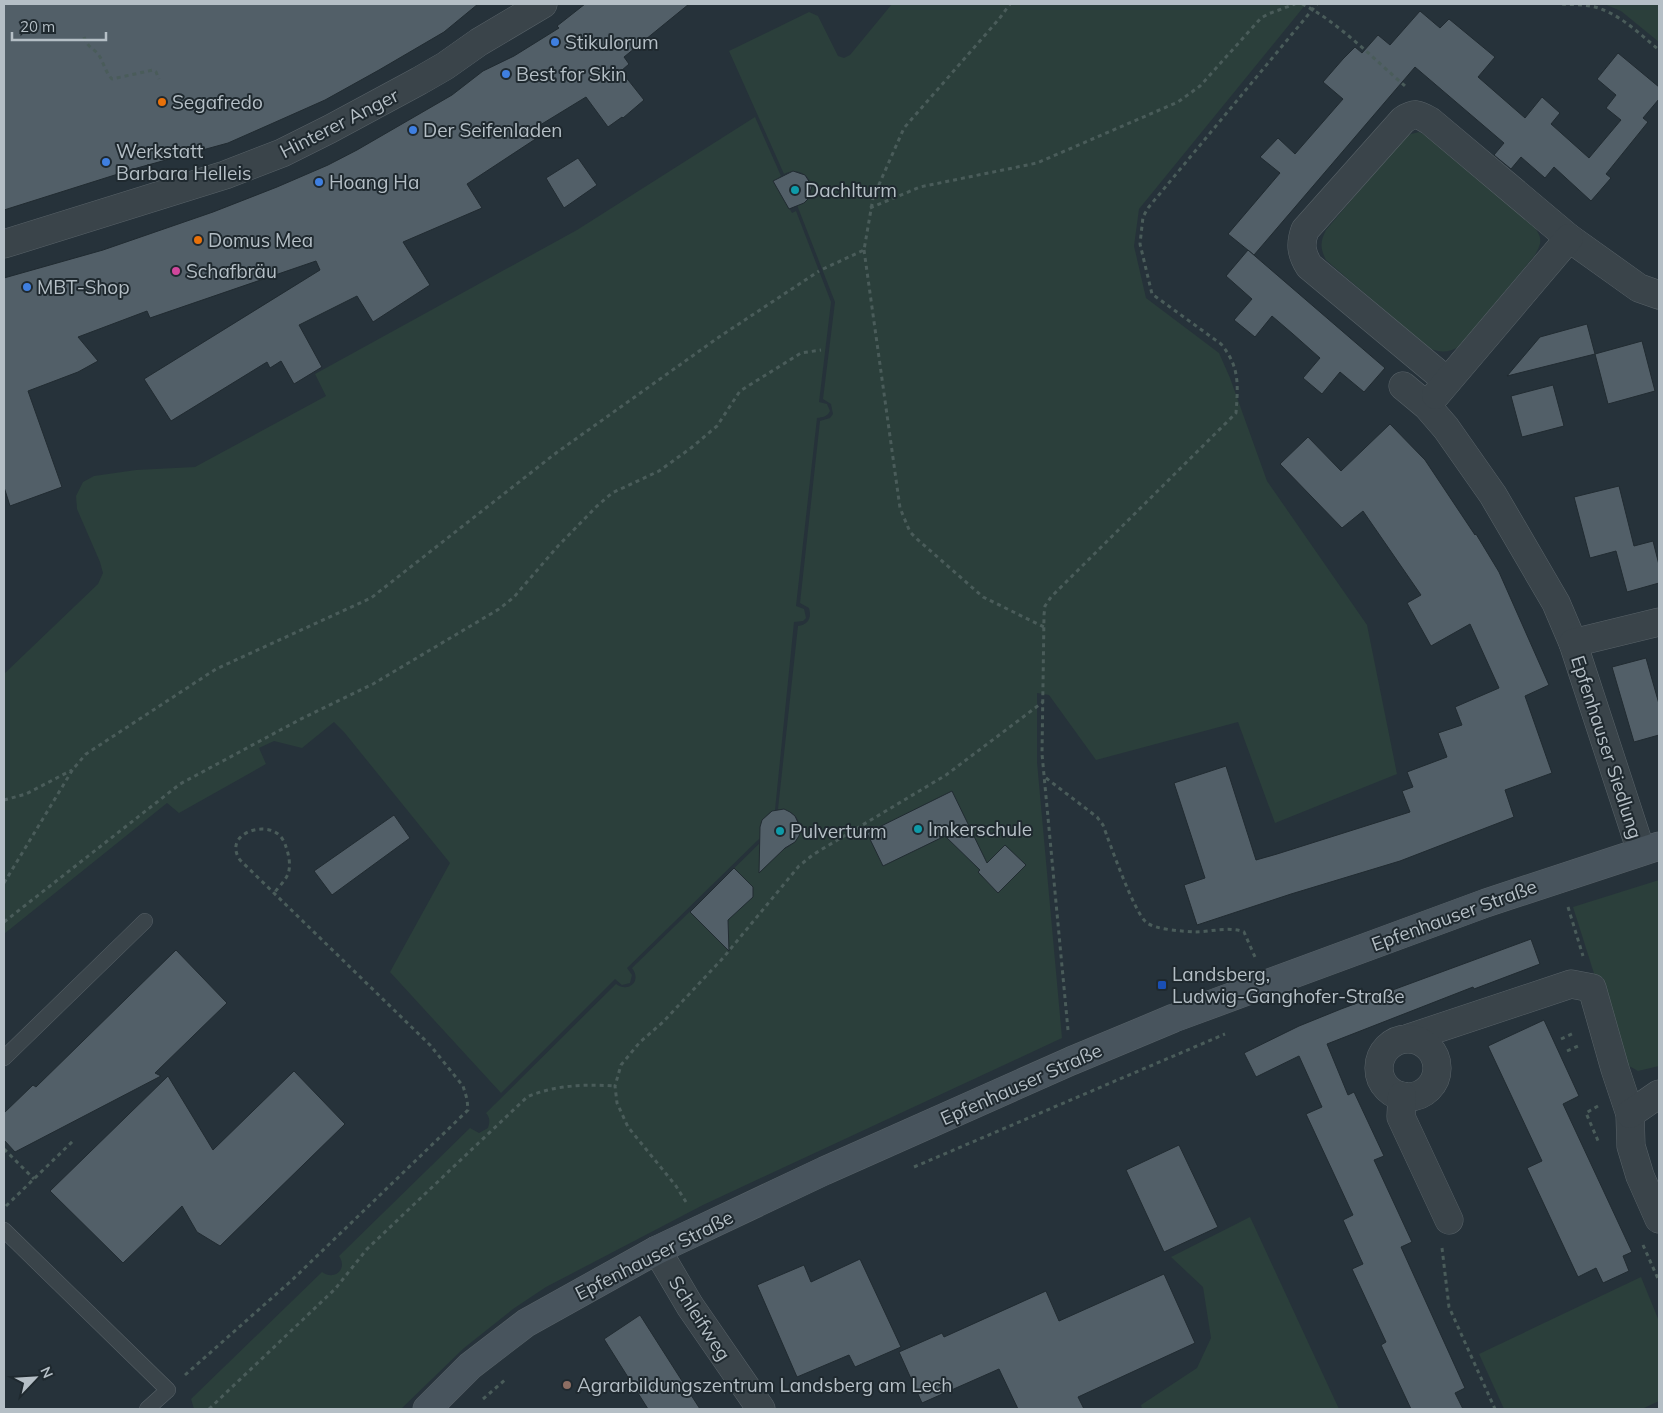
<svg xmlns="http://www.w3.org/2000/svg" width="1663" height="1413" viewBox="0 0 1663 1413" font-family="Mulish,sans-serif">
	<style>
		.green { fill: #2b3f3b }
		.building { fill: #525f68; stroke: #212b31 }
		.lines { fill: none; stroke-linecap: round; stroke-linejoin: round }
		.lane-casing { stroke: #586268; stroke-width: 16 }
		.street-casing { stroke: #586268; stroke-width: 29 }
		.secondary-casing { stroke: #586268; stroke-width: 29 }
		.path { stroke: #4a5c5a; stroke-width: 3; stroke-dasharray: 4 4; stroke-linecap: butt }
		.lane { stroke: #3a444a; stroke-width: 15 }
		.street { stroke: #3a444a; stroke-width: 28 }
		.secondary { stroke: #48545d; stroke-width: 28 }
		.shop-dot { fill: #3f7fe0; stroke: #1f292f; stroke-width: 2 }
		.food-dot { fill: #e8710a; stroke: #1f292f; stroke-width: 2 }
		.culture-dot { fill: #0f9aa8; stroke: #1f292f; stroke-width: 2 }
		.hotel-dot { fill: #d1479c; stroke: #1f292f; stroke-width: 2 }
		.transit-dot { fill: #1a4fb4; stroke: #1f292f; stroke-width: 2 }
		.education-dot { fill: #8d6e63; stroke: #1f292f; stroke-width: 2 }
		.labels { text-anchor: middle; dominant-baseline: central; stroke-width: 4; stroke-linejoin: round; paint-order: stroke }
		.poi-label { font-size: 19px; fill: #b5bfc6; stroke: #1f292f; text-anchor: start }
		.street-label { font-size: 19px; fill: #b5bfc6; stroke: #1f292f }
	</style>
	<rect width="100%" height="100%" fill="#26323a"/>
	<g class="green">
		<path d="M 892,4 L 1306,4 L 1139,209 L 1134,246 L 1146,298 L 1219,353 L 1230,378 L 1267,481 L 1367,625 L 1397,774 L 1275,823 L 1238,722 L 1096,760 L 1049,695 L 1037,693 L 1037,762 L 1062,1038 L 703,1205 L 546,1287 L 513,1309 L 464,1348 L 401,1409 L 194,1409 L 191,1399 L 322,1272 C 335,1281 348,1269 339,1256 L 470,1128 L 479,1133 L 488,1128 C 490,1121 490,1118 486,1113 L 616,984 C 629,993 642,981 632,968 L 763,840 L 784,849 C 808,839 804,810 778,809 L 798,626 C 808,625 812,618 809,608 L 800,603 L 820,421 L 830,418 L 833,414 L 831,404 L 823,399 L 835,302 L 797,205 C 825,194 807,162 784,174 L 729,51 L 809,12 L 818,16 L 838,56 L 844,58 L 850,55 Z"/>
		<polygon points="1604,4 1659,4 1659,42 1621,11"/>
		<path d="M 755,117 L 781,176 L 774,182 L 792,213 L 796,211 L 831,302 L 819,402 L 827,404 L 830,411 C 827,417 823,417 817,418 L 796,606 L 804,609 L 806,618 L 803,621 L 794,622 L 775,810 C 762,816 762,824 762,836 L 627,968 L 632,975 L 630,983 L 622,985 L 615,979 L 501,1093 L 390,972 L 450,863 L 344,732 L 334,722 L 302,748 L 274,741 L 259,748 L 266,764 L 179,813 L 167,803 L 4,934 L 4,674 L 98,584 L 103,573 L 100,562 L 77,509 L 76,496 L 83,482 L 94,476 L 136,470 L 195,467 L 326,396 L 315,374 L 577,230 Z"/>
		<path d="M 1419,132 L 1427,136 L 1532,224 C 1542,237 1543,241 1535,255 L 1460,346 C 1448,353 1441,353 1428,348 L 1326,260 C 1320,248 1320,242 1326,230 L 1402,140 L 1411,134 Z"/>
		<polygon points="1659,880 1659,1066 1638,1071 1622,1062 1573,907"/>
		<polygon points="1250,1217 1339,1409 1142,1409 1141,1405 1197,1368 1211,1338 1203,1287 1171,1257"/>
		<polygon points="1641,1277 1659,1321 1659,1401 1642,1409 1504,1409 1479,1354"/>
	</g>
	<g class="building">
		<polygon points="4,4 478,4 444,32 379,70 325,100 271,124 228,143 137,168 4,210"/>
		<polygon points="585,4 689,4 624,57 629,64 621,71 644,100 623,118 622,117 608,127 586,97 532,130 537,138 467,184 482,208 403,242 430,285 373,322 357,296 299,325 322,367 294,384 281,361 270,368 267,362 171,421 144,379 320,270 316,261 150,318 147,311 78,337 98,361 78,372 28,391 62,487 10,506 4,487 4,278 103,250 213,212 277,187 328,165 357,150 452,95 483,71 514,56 559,28 557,26"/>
		<polygon points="1420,11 1440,28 1449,19 1495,57 1478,77 1525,118 1542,97 1560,113 1551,124 1589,158 1621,120 1606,108 1616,95 1597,79 1618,53 1659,87 1659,99 1643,118 1648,122 1606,174 1611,178 1591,201 1554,167 1545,178 1521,157 1511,169 1494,155 1504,143 1415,67 1254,255 1228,234 1280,173 1260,157 1278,138 1295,154 1343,99 1323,82 1343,59 1355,47 1362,53 1378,35 1390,45"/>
		<polygon points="578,158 597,185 564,208 546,178"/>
		<polygon points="793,171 805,175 812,186 808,199 804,203 789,209 773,181"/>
		<polygon points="1248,250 1385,368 1364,392 1340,372 1322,394 1303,378 1320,358 1293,334 1272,316 1255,337 1234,320 1252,299 1226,276"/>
		<polygon points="1587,324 1595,354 1507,376 1540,337"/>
		<polygon points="1642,341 1655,391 1608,404 1595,354"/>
		<polygon points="1553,385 1564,426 1522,437 1511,396"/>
		<polygon points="1390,424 1425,460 1475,535 1476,534 1499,572 1549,685 1525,696 1552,773 1505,790 1514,817 1400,861 1291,894 1197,925 1184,885 1205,878 1174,783 1226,766 1256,860 1277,854 1410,812 1402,791 1413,787 1407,772 1447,757 1438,733 1462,725 1455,707 1499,688 1470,624 1431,646 1407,603 1421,595 1363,511 1342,528 1280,464 1308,437 1341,471"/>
		<polygon points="1619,486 1634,546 1653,541 1659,565 1659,583 1627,592 1616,551 1590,558 1574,497"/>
		<polygon points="1646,658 1659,704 1659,735 1634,742 1612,667"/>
		<polygon points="952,791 987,863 1005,845 1026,865 998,893 978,872 980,870 945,836 883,866 867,833"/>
		<polygon points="784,809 790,812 795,816 801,829 799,836 795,842 785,848 759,873 760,827 762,820 772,811"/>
		<polygon points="394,815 410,838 332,895 314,871"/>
		<polygon points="734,868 753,887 753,897 728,920 729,951 690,912"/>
		<polygon points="1531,939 1540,964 1474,989 1473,987 1327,1044 1348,1095 1354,1092 1384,1156 1374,1160 1412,1242 1401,1247 1465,1388 1455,1393 1463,1409 1411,1409 1381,1345 1386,1342 1352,1269 1363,1264 1343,1220 1353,1215 1306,1114 1322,1107 1299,1056 1256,1077 1244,1053 1299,1026 1341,1009"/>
		<polygon points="176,950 227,1003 155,1073 161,1076 15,1152 4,1140 4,1113 33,1085 36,1087"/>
		<polygon points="1544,1020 1579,1096 1563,1104 1632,1252 1623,1256 1629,1271 1603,1283 1596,1268 1578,1277 1527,1168 1542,1161 1488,1046"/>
		<polygon points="294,1071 345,1124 220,1246 197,1232 182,1206 123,1263 50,1191 168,1076 213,1150"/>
		<polygon points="1179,1145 1218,1227 1164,1252 1126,1170"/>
		<polygon points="860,1259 901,1347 855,1367 849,1355 797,1377 757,1285 804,1265 811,1282"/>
		<polygon points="1164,1274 1195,1343 1078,1397 1084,1409 1018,1409 999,1369 922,1403 899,1352 942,1333 944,1337 1046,1291 1059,1321"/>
		<polygon points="640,1315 661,1348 700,1409 648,1409 604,1339"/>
	</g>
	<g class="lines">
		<defs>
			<g id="lane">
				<polyline points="4,1058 145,921"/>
				<polyline points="4,1230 168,1390 147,1409"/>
			</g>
			<g id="street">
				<polyline points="4,244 225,175 282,153 330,129 419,81 445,66 479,42 543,4"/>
				<path d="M 1447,381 L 1309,266 C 1301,253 1300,244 1305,230 L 1403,120 C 1415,112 1418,114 1430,121 L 1569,238 L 1639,288 L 1659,295"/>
				<polyline points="1403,386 1427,406 1446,428 1493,495 1556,603 1573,643 1641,851"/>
				<polyline points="1436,395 1569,238"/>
				<polyline points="1573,643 1659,622"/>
				<polyline points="1409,1038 1571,984 1592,988 1615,1069 1630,1114 1631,1146 1640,1176 1659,1219"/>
				<circle cx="1408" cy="1068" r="29"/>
				<polyline points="1402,1096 1401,1117 1449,1220"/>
				<polyline points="1630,1114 1659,1094"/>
				<polyline points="657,1250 690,1306 761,1409"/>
			</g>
			<polyline id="secondary" points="427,1409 470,1366 526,1323 657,1250 824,1171 1071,1061 1174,1018 1486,903 1659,846"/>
		</defs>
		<use href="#lane" class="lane-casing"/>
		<use href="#street" class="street-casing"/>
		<use href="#secondary" class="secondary-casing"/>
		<g class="path">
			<path d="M 1302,4 C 1337,21 1375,60 1405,86"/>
			<path d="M 1562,4 C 1575,5 1589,4 1601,9 C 1623,17 1641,35 1659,50"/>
			<path d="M 84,37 C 88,49 95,48 100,57 C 104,64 106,73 112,79 L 153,70 L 156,72 L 159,79"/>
			<polyline points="870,208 920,187 1037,163 1178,102 1200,86 1261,18 1268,14 1295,4"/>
			<polyline points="864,250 900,508 910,532 917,539 983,597 1044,627"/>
			<polyline points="823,269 864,250 873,198 904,128 999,19 1010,4"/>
			<path d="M 1046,778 L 1097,817 L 1103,825 C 1110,844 1134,912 1146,922 C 1155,930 1183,931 1195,932 C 1210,932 1229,926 1244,932 L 1255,957"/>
			<polyline points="4,800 26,794 72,770"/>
			<polyline points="4,883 73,769 86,754 216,669 371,598 556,453 719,337 819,271"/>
			<polyline points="1568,907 1583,956"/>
			<polyline points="4,922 180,784 299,720 373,684 499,609 514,597 558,546 597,506 612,493 659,471 691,448 717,426 740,391 801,353 821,350"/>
			<path d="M 1068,1030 L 1042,754 L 1044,615 L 1045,606 L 1051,597 L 1236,413 C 1238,385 1240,367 1221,344 L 1152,294 L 1140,244 L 1143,217 L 1148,208 L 1317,4"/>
			<polyline points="1561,1039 1574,1033"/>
			<polyline points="1567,1051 1578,1046"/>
			<polyline points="1598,1106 1586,1113 1599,1143"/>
			<polyline points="4,1149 34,1179"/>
			<polyline points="914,1167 1225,1034"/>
			<polyline points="686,1202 676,1186 628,1127 617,1103 615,1086 621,1065 640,1042 663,1022 723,958 799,866 814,854 946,775 1043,702"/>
			<polyline points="6,1206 74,1140"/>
			<polyline points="1643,1245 1659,1281"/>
			<polyline points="1442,1248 1449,1307 1495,1409"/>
			<path d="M 185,1375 L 291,1281 L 468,1110 L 467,1099 L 463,1086 L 430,1045 L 240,860 C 223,835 262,821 278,834 C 282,837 285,843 286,847 C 289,855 291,866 288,874 C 285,881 278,888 274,893"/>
			<polyline points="483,1399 506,1379"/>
			<path d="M 209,1409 L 335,1289 L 367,1249 L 527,1097 C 554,1085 586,1084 615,1086"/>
		</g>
		<use href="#lane" class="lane"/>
		<use href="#street" class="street"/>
		<use href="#secondary" class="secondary"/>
	</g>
	<g class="shop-dot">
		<circle cx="555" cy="42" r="5"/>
		<circle cx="506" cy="74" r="5"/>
		<circle cx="413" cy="130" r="5"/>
		<circle cx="106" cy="162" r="5"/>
		<circle cx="319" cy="182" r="5"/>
		<circle cx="27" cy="287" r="5"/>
	</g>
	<g class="food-dot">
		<circle cx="162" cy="102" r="5"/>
		<circle cx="198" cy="240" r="5"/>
	</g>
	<g class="culture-dot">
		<circle cx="795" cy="190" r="5"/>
		<circle cx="918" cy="829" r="5"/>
		<circle cx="780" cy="831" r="5"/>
	</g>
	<circle class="hotel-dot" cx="176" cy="271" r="5"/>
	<rect class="transit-dot" x="1157" y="980" width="10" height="10" rx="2.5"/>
	<circle class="education-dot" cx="567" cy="1385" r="5"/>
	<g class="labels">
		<g class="poi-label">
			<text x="565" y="42">Stikulorum</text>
			<text x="516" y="74">Best for Skin</text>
			<text x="172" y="102">Segafredo</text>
			<text x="423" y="130">Der Seifenladen</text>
			<text x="116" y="151">Werkstatt<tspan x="116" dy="22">Barbara Helleis</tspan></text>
			<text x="329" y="182">Hoang Ha</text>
			<text x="805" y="190">Dachlturm</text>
			<text x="208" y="240">Domus Mea</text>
			<text x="186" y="271">Schafbräu</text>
			<text x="37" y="287">MBT-Shop</text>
			<text x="928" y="829">Imkerschule</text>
			<text x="790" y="831">Pulverturm</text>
			<text x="1172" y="974">Landsberg,<tspan x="1172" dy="22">Ludwig-Ganghofer-Straße</tspan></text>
			<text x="577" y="1385">Agrarbildungszentrum Landsberg am Lech</text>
		</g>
		<g class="street-label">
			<text transform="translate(339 123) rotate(-27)">Hinterer Anger</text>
			<text transform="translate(1607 747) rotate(72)">Epfenhauser Siedlung</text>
			<text transform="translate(1454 915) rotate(-20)">Epfenhauser Straße</text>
			<text transform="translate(1021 1084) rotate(-24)">Epfenhauser Straße</text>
			<text transform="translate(654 1255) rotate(-27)">Epfenhauser Straße</text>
			<text transform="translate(700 1318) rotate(57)">Schleifweg</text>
		</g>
	</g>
	<rect width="1663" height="1413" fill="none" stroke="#b5bfc6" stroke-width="10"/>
	<g transform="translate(35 1378) rotate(65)" stroke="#1f292f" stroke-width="4" paint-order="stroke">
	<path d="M0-4L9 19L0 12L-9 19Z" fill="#b5bfc6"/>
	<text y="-8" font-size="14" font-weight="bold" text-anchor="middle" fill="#b5bfc6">N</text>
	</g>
	<path d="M12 32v8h94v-8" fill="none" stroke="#b5bfc6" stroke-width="2.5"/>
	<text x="20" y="32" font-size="15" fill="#b5bfc6" stroke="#1f292f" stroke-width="4" paint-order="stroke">20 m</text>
</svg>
